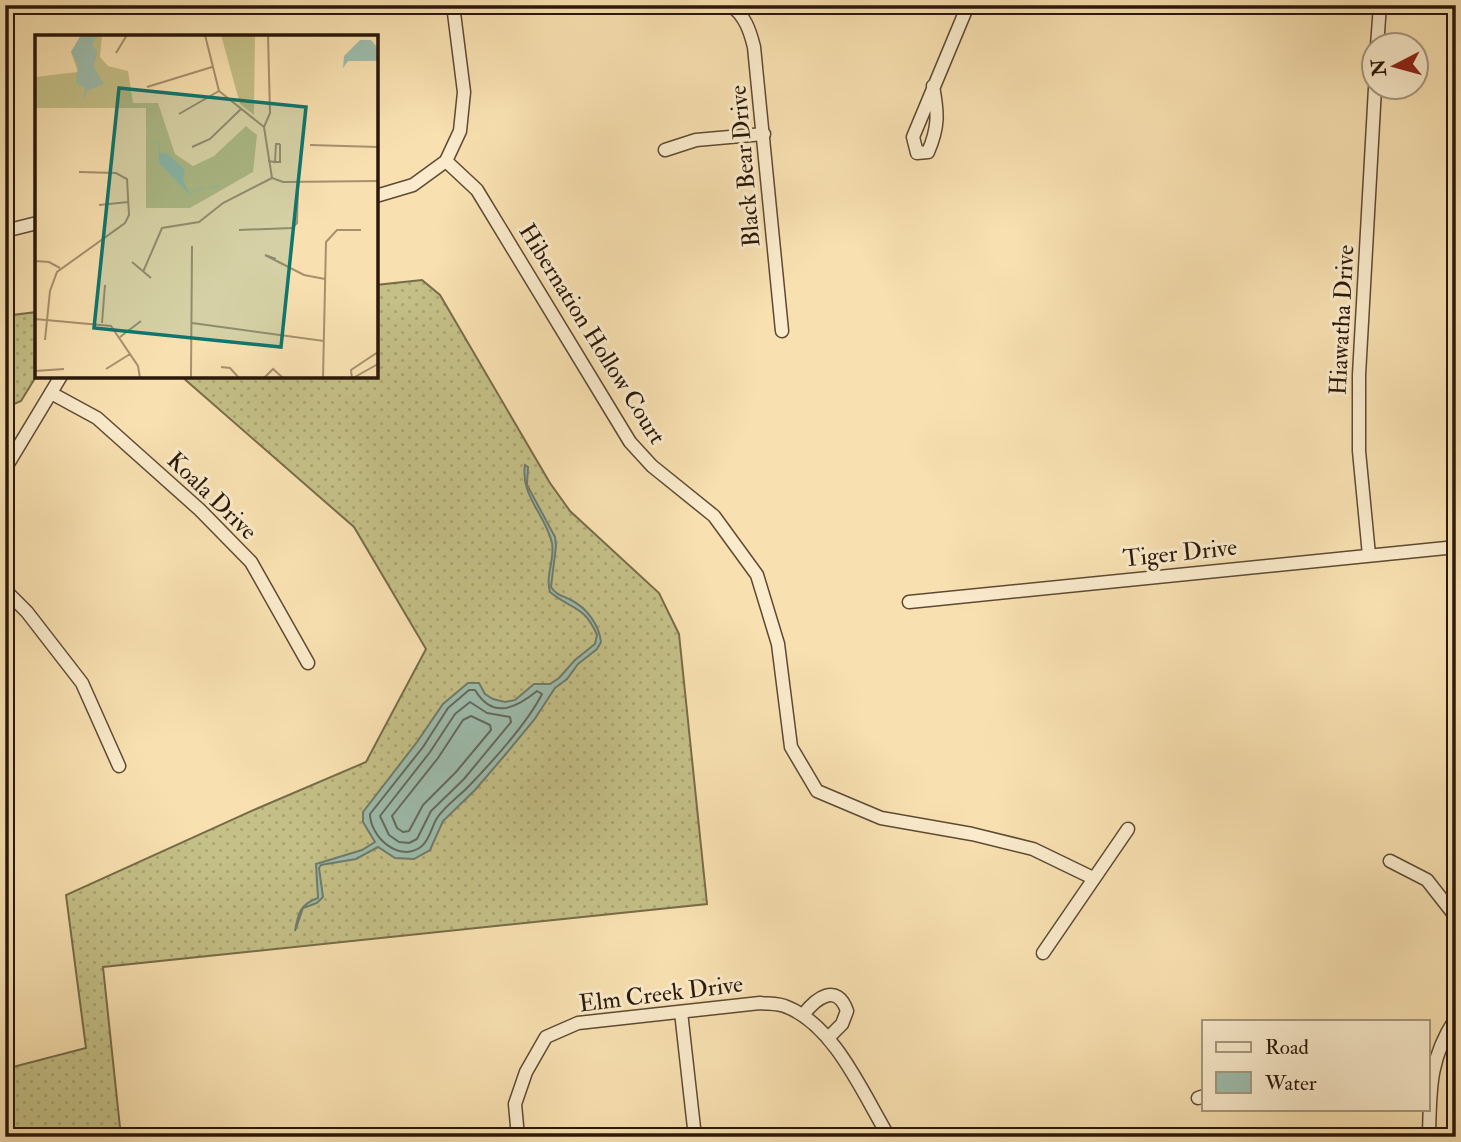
<svg xmlns="http://www.w3.org/2000/svg" width="1461" height="1142" viewBox="0 0 1461 1142" font-family="'IM FELL Double Pica',serif">
	<style>
		.grass { fill: url(#grass-dots); stroke: #786c48; stroke-width: 2 }
		.water { fill: #9dbdae; stroke: #6f7b6c; stroke-width: 2 }
		.lines { fill: none; stroke-linecap: round; stroke-linejoin: round }
		.shore { stroke: #646a5c; stroke-width: 2 }
		.minor-casing { stroke: #5e4a33; stroke-width: 15 }
		.minor { stroke: #faebcc; stroke-width: 12 }
		.labels { text-anchor: middle; dominant-baseline: central; stroke-width: 6; stroke-linejoin: round; paint-order: stroke }
		.street-label { font-size: 24px; fill: #2b1809; stroke: #faebcc }
		.inset-road { fill: none; stroke: #a6906d; stroke-width: 2 }
		.view { fill: #0f766e; fill-opacity: 0.15; stroke: #0f766e; stroke-width: 3.5 }
		.inset-edge { fill: none; stroke: #2b1809; stroke-width: 3.5 }
	</style>
	<defs>
		<pattern id="grass-dots" width="8" height="8" patternUnits="userSpaceOnUse" patternTransform="scale(1.75)"><rect width="8" height="8" fill="#c4c087"/><path d="M2 2h.1M6 6h.1" fill="none" stroke="#a9a473" stroke-width="1.8" stroke-linecap="round"/></pattern>
	</defs>
	<rect width="100%" height="100%" fill="#f8e0b0"/>
	<filter id="stains"><feTurbulence type="fractalNoise" baseFrequency=".00286" numOctaves="4"/><feColorMatrix values="0 0 0 0 .2 0 0 0 0 .09 0 0 0 0 .02 0 0 0 .5 -.17"/></filter>
	<radialGradient id="worn" r=".72"><stop offset=".6" stop-color="#630" stop-opacity="0"/><stop offset="1" stop-color="#630" stop-opacity=".3"/></radialGradient>
	<g class="grass">
		<polygon points="422,280 440,295 550,483 570,511 659,593 679,634 707,904 103,967 121,1137 5,1137 5,1069 86,1048 66,895 256,809 366,762 426,649 354,527 181,376 376,376 376,285"/>
		<polygon points="37,312 37,375 21,401 5,408 5,316"/>
	</g>
	<path class="water" d="M 525,465 L 528,467 L 527,485 L 555,537 L 556,546 L 551,587 C 556,595 563,596 571,600 C 587,608 599,625 601,642 L 597,649 L 578,664 L 567,679 L 555,688 L 534,720 L 505,755 L 475,790 L 443,821 L 430,850 L 414,859 L 395,858 L 378,847 L 356,859 L 321,865 L 319,868 L 323,897 L 317,903 L 303,908 L 295,931 C 298,914 300,904 318,898 L 316,864 L 362,850 L 375,842 L 363,822 L 363,812 L 417,742 L 443,704 L 468,683 L 479,683 L 485,694 L 493,699 L 505,702 L 515,700 L 534,684 L 550,684 L 559,678 L 575,660 L 595,644 L 597,635 C 584,605 572,610 550,592 C 545,576 555,560 552,543 C 546,515 520,496 525,465 Z"/>
	<g class="lines">
		<g class="shore">
			<path d="M 469,690 L 475,690 C 493,720 516,708 537,691 L 542,694 C 527,724 491,763 468,787 C 458,797 445,806 437,818 C 432,826 430,839 422,846 C 400,864 370,837 370,814 L 423,747 L 448,708 Z"/>
			<polygon points="470,702 487,713 510,717 511,722 464,779 431,811 417,839 409,843 399,842 389,835 380,816 430,752 455,714"/>
			<polygon points="471,716 490,725 491,730 456,772 423,805 409,831 403,832 397,828 392,816 438,758 463,720"/>
		</g>
		<defs>
			<g id="minor">
				<path d="M 730,5 C 745,15 750,31 754,47 L 782,331"/>
				<polyline points="1377,46 1380,5"/>
				<path d="M 933,86 C 938,113 939,127 928,152 L 917,153 L 913,137 L 968,5"/>
				<polyline points="665,150 696,140 764,134"/>
				<polyline points="446,161 477,190 630,442 652,466 714,516 757,575 778,644 791,747 817,791 881,818 972,834 1033,849 1093,878"/>
				<polyline points="376,196 413,185 446,161 460,131 464,92 453,5"/>
				<polyline points="5,231 37,223"/>
				<polyline points="51,393 97,418 200,510 251,562 308,663"/>
				<polyline points="5,469 61,376"/>
				<polyline points="1369,555 1359,451 1359,375 1375,88"/>
				<polyline points="5,590 27,612 82,683 119,766"/>
				<polyline points="909,602 1456,547"/>
				<polyline points="1390,861 1427,880 1456,917"/>
				<polyline points="1043,953 1128,829"/>
				<polyline points="681,1012 695,1137"/>
				<path d="M 803,1015 C 816,998 837,982 847,1011 L 842,1024 L 828,1038"/>
				<polyline points="1198,1098 1204,1096"/>
				<path d="M 518,1137 L 515,1104 L 526,1072 L 546,1037 L 578,1023 L 760,1003 C 769,1004 779,1003 787,1007 C 835,1026 863,1094 889,1137"/>
				<path d="M 1429,1137 C 1430,1090 1429,1058 1456,1018"/>
			</g>
		</defs>
		<use href="#minor" class="minor-casing"/>
		<use href="#minor" class="minor"/>
	</g>
	<g class="labels">
		<g class="street-label">
			<text transform="translate(745 166) rotate(-95)">Black Bear Drive</text>
			<text transform="translate(1342 320) rotate(-87)">Hiawatha Drive</text>
			<text transform="translate(592 334) rotate(58)">Hibernation Hollow Court</text>
			<text transform="translate(212 496) rotate(44)">Koala Drive</text>
			<text transform="translate(1180 553) rotate(-6)">Tiger Drive</text>
			<text transform="translate(661 994) rotate(-7)">Elm Creek Drive</text>
		</g>
	</g>
	<g transform="translate(35 35)">
		<rect width="343" height="343" fill="#f8e0b0"/>
		<path d="M 46,0 L 67,0 L 65,22 L 73,31 L 93,36 L 98,68 L 123,68 L 140,119 L 158,131 L 179,121 L 211,91 L 222,100 L 218,137 L 155,173 L 111,173 L 111,73 L 0,73 L 0,42 L 43,37 L 36,17 ZM 186,0 L 220,0 L 219,80 L 205,69 Z" fill="#c4c087"/>
		<path d="M 46,0 L 63,0 L 57,9 L 62,17 L 59,32 L 69,49 L 52,56 L 48,68 L 50,53 L 41,48 L 43,30 L 36,17 ZM 325,5 L 336,5 L 342,12 L 343,26 L 313,26 L 308,33 L 309,21 ZM 113,105 L 124,109 L 126,119 L 132,118 L 150,135 L 148,145 L 155,159 L 165,152 L 173,154 L 183,150 L 186,151 L 172,154 L 165,153 L 155,160 L 124,128 L 124,110 Z" fill="#9dbdae"/>
		<path class="inset-road" d="M 170,0 L 184,56 L 229,92 L 237,143 L 248,147 L 343,146M 81,18 L 92,0M 112,52 L 177,32M 144,79 L 184,56M 229,92 L 235,78 L 233,0M 275,110 L 343,112M 157,112 L 175,104 L 206,74M 233,126 L 240,127 L 241,109 L 245,109M 240,127 L 245,127 L 245,109M 64,170 L 93,167M 204,195 L 257,193 L 262,188 L 263,147M 241,224 L 230,220 L 269,240 L 290,244M 0,226 L 14,227 L 25,233M 97,227 L 116,243M 108,237 L 127,193 L 164,187 L 188,168 L 237,143M 0,284 L 76,291 L 103,331 L 105,343M 67,288 L 70,250M 157,288 L 289,306M 85,302 L 106,286M 10,305 L 15,256 L 22,237 L 90,188 L 94,180 L 92,144 L 81,138 L 44,137M 186,332 L 195,333 L 204,343M 71,334 L 95,319M 0,336 L 29,334M 156,343 L 157,211M 229,343 L 238,334 L 248,343M 288,343 L 291,207 L 302,195 L 326,195M 317,343 L 316,335 L 343,317M 318,343 L 343,329"/>
		<path class="view" d="M 84,53 L 271,72 L 246,312 L 59,293 Z"/>
		<rect width="343" height="343" class="inset-edge"/>
	</g>
	<rect width="1461" height="1142" fill="none" stroke="#f8e0b0" stroke-width="28"/>
	<rect x="7" y="7" width="1447" height="1128" fill="none" stroke="#2b1809" stroke-width="3.5"/>
	<rect x="14" y="14" width="1433" height="1114" fill="none" stroke="#2b1809" stroke-width="2"/>
	<rect x="1202" y="1020" width="228" height="91" fill="#faebcc" stroke="#a7977e" stroke-width="2"/>
	<rect x="1216" y="1042" width="35" height="10" fill="#faebcc" stroke="#a7977e" stroke-width="2"/>
	<text x="1265" y="1054" font-size="21" fill="#2b1809">Road</text>
	<rect x="1216" y="1072" width="35" height="21" fill="#9dbdae" stroke="#a7977e" stroke-width="2"/>
	<text x="1265" y="1090" font-size="21" fill="#2b1809">Water</text>
	<g transform="translate(1395 66) rotate(264)"><circle r="33" fill="#faebcc" stroke="#a7977e" stroke-width="2"/>
	<path d="M0-5L12 26L0 18L-12 26Z" fill="#8f2418"/>
	<text y="-10" font-size="19" font-weight="bold" text-anchor="middle" fill="#2b1809">N</text>
	</g>
	<rect width="100%" height="100%" filter="url(#stains)"/>
	<rect width="100%" height="100%" fill="url(#worn)"/>
</svg>
